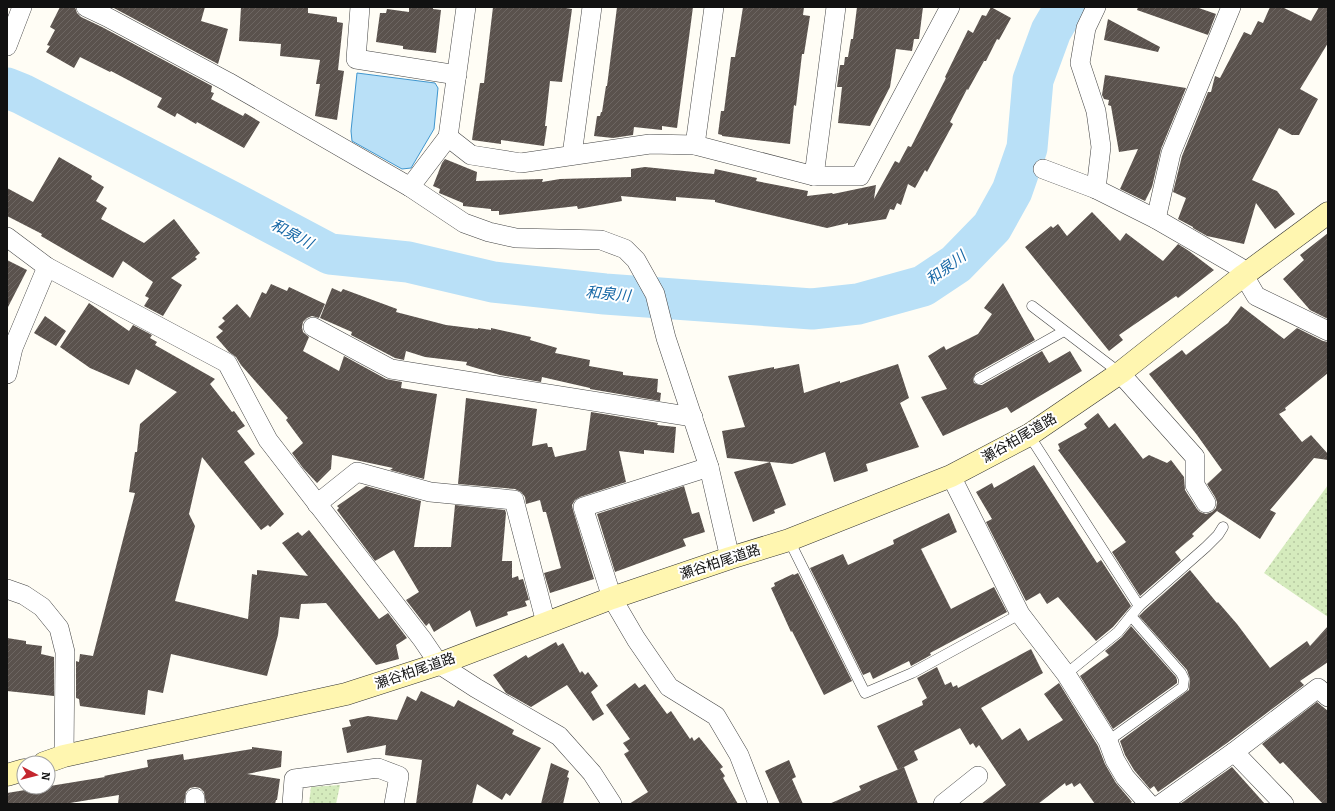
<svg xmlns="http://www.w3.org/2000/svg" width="1335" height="811" viewBox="0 0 1335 811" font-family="Bitter,'Noto Sans JP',serif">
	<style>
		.grass { fill: url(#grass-dots) }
		.water { fill: #b9e0f7; stroke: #3f96cf }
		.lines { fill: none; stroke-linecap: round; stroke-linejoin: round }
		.river { stroke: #b9e0f7; stroke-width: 41 }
		.building { fill: url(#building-hatch) }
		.service-casing { stroke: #444; stroke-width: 11 }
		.minor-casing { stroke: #444; stroke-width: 20 }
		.secondary-casing { stroke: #333; stroke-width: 23 }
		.service { stroke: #fff; stroke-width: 10 }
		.minor { stroke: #fff; stroke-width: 19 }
		.secondary { stroke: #fff6b0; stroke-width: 22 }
		.labels { text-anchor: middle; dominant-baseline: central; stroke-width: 4; stroke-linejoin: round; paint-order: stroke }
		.street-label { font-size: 14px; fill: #111; stroke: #fff }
		.water-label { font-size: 15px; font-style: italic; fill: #1768a6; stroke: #fff }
	</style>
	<defs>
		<pattern id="grass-dots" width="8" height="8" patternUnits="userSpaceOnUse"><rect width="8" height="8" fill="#d5ebbd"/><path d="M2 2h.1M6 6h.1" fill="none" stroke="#b6c8a1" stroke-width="1.8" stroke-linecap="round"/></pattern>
		<pattern id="building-hatch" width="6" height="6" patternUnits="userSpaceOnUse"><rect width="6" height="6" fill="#5a524d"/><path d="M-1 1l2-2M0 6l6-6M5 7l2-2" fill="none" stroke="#6d6662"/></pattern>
	</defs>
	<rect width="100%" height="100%" fill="#fffdf5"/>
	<g class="grass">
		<polygon points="1328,485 1328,617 1264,573"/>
		<polygon points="340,785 336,804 309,804 311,787"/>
	</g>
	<polygon class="water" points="357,73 435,83 438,88 434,129 411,168 402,169 352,141 351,131"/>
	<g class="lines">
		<polyline class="river" points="7,88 22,94 230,201 330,254 408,262 493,282 605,294 812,309 858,304 923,286 956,264 992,227 1012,191 1027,148 1033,80 1051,31 1065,7"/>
	</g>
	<g class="building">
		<polygon points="60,7 75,7 77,13 81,17 102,27 212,86 211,92 214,93 211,99 243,116 245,113 260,122 244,148 197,122 196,124 177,113 175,117 157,107 162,98 111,71 110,72 80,57 74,68 46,52 50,46 47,45 55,30 50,27"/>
		<polygon points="112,7 205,7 201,21 228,29 218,64"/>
		<polygon points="241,7 308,7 308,13 337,17 337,22 343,23 338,70 344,71 337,120 315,116 320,84 316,84 320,60 280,56 281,44 239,41"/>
		<polygon points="409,7 433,7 433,9 441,10 436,53 403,49 403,46 376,42 380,13 386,13 387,9 409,12"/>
		<polygon points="493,7 566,7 566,8 572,9 562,82 550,81 545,126 547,126 544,146 501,140 501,144 472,140 480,83 484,83"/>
		<polygon points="617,7 693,7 677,128 662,126 662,130 634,127 633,135 613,138 594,136 597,116 600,116 601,112 602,112 606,86 607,86"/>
		<polygon points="743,7 804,7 803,15 810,16 804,54 802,54 796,106 794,105 790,144 722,136 722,135 718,134 721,111 724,111 731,57 735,57"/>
		<polygon points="857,7 923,7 919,39 914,39 912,51 896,49 890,87 870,126 838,123 842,87 837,87 840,65 844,65 845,57 848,57 851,39 853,39"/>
		<polygon points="991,7 1011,18 999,40 997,39 986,61 984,61 968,90 967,89 950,122 953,124 927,172 925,170 915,188 908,184 901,205 897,203 894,210 890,209 886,219 848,225 848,223 827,228 715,202 715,200 676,197 676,201 621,196 622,201 578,209 577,206 499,215 499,211 491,211 491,209 463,206 463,203 439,193 440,189 433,186 442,163 445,159 477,172 476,181 543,179 542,182 560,179 631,177 631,169 645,167 714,174 715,169 757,178 756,181 808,191 807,196 832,193 833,194 876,185 874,199 895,161 899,163 908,146 911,147 946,78 945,77 968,30 973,33 982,15 986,16"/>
		<polygon points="1138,7 1196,7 1216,14 1208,35 1137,10"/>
		<polygon points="1270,7 1282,7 1311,21 1319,7 1328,7 1328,43 1300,89 1318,99 1299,135 1292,135 1279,128 1252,180 1277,191 1295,214 1275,229 1256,203 1244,244 1207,236 1193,228 1193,227 1178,219 1186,198 1173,192 1182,156 1208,92 1211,92 1215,76 1220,78 1244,32 1251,35 1258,21 1263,23"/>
		<polygon points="1108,19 1160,47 1158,52 1104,40"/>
		<polygon points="1105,75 1186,88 1161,149 1152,187 1145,201 1120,189 1138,149 1119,152 1111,106 1108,105 1109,100 1104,99 1102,95"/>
		<polygon points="59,157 92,176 91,179 104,187 96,201 107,208 101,219 144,243 174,219 200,253 195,257 197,259 171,278 182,285 163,316 144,306 149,298 145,296 153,282 123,261 113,278 41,236 42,234 7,216 7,188 33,202"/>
		<polygon points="1092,212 1120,241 1126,233 1163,261 1178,244 1189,251 1214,270 1178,298 1176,296 1119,335 1123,340 1109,351 1025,247 1051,226 1053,228 1058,224 1067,236"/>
		<polygon points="1328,233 1328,319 1310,310 1283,279 1304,260 1300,255"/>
		<polygon points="7,260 27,270 7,309"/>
		<polygon points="1003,283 1035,340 976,373 973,379 974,383 979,385 982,385 1042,351 1049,363 1070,351 1082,371 1011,413 1007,407 943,436 921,397 947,389 928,356 944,346 946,350 978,334 992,314 984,308"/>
		<polygon points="271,284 287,291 289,287 325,304 319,318 312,316 307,318 303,322 302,327 303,332 309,337 303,351 339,371 344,356 386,379 402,382 401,388 437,394 424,479 390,470 393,468 332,455 331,469 317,483 303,468 292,453 303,443 286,420 288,418 241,365 236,357 229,352 216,337 223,331 218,327 225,321 222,318 237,304 250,318 262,292 266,294"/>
		<polygon points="332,288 341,292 343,289 397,309 396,312 446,325 478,329 478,328 491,330 491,328 531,337 530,340 557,348 555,353 590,360 589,366 623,372 623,375 658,379 657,392 661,393 660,401 590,389 590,388 542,377 541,382 500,375 466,365 467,362 425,357 406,351 404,360 395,358 351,335 352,332 320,318"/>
		<polygon points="89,303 129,331 133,325 152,335 150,338 157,342 155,345 215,379 210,384 232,412 234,411 245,426 237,431 255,454 244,462 284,514 270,527 268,525 261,530 202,457 189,514 195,526 175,601 248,619 252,574 257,575 257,570 308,576 282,543 298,532 302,536 309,530 379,619 388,613 407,638 396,645 399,659 376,665 326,603 301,604 299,619 280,617 278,635 267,676 171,654 163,693 148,690 145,715 80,706 79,699 76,698 76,661 79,662 80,654 93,656 135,493 129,492 135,452 137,452 140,424 177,392 136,369 129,385 90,368 60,347"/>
		<polygon points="1241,306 1284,339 1297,328 1323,341 1328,342 1328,373 1285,408 1286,410 1279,414 1302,442 1311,435 1328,454 1328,460 1314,458 1270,510 1276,513 1260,539 1217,511 1192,534 1194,536 1175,552 1181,560 1140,596 1112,552 1126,542 1058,450 1060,449 1058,444 1087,428 1084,424 1098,413 1109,428 1115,423 1143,459 1149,455 1167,463 1171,460 1184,477 1185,490 1197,509 1200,512 1206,514 1212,512 1216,508 1217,502 1215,497 1207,484 1222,470 1197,435 1149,374 1182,350 1186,355 1228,323"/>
		<polygon points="45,316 66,331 56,346 34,333"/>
		<polygon points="799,364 804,393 840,381 840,383 898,364 909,398 900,403 919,447 866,464 868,471 834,482 825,452 792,464 727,458 722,431 745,427 728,376 774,367 774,369"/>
		<polygon points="466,398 537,409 532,446 547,443 548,447 552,447 555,457 586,450 591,412 658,423 657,425 676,427 674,453 644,450 644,454 619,451 626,482 580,497 575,500 572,505 573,510 594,579 550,593 544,573 561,568 546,512 543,512 540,500 526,504 525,497 521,492 515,489 458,484"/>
		<polygon points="770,462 786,505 774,510 775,513 753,522 734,472"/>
		<polygon points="1034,465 1097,563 1101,560 1131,606 1113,627 1096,641 1058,597 1047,604 1040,593 1026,601 986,522 992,519 976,492 992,483 994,488"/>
		<polygon points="366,486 421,501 414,547 451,547 455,505 505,510 506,513 502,561 512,561 512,578 518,576 519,580 523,579 529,600 525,601 527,606 507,612 508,615 476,627 470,610 434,632 429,623 426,626 406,600 419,592 394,550 375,561 337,510 339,508 337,506"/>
		<polygon points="684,486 692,514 699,512 705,532 683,539 686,546 615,572 597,514"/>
		<polygon points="949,513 957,532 921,549 951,609 994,587 1007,612 930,653 931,655 911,666 909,661 873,679 870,672 863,675 810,568 843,554 848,565 894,544 893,540"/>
		<polygon points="1190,570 1217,603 1218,602 1237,624 1270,668 1307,641 1310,646 1328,626 1328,662 1300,681 1304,685 1227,743 1158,792 1154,786 1150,789 1134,770 1125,755 1120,741 1189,690 1190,679 1187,670 1139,616 1144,611"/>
		<polygon points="798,573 852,681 824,695 792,631 791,632 771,588 775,586 774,583 793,574 794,575"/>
		<polygon points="1131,626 1176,677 1177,680 1177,683 1113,729 1080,676 1109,655 1105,651 1122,637"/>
		<polygon points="7,638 26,641 26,644 42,646 41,654 54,657 54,696 7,691"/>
		<polygon points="556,642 558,646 563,643 580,673 582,671 585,675 588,672 598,686 591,692 604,714 593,721 567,685 531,707 506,693 493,675 526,655 528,658"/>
		<polygon points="1031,649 1043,673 981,708 1002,740 1020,728 1028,741 1063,720 1044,694 1059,683 1098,746 1105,764 1116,783 1132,802 1129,804 1095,804 1080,783 1074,787 1072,783 1066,786 1065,783 1038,804 981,804 1006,785 979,745 976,748 973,743 970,745 960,728 914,751 918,760 898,770 877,726 923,705 922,701 927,698 917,678 937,667 945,685 951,682 953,687 957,685 958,688"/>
		<polygon points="635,683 639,688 645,684 667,714 671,711 690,739 692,737 694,741 699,737 723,767 720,769 725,776 723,778 738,804 629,804 648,792 624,754 629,751 623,743 630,739 606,705"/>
		<polygon points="421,691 454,707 458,700 514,730 512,734 541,748 510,796 506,793 502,800 477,784 472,804 416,804 422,760 385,755 386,745 347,753 342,728 351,726 349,720 368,716 397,720 407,696 416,701"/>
		<polygon points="1317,702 1328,711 1328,804 1323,804 1283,762 1280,764 1262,744"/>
		<polygon points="252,747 282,751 281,767 247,774 280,779 277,800 276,800 275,804 206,804 204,792 200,788 195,787 190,788 186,792 184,804 118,804 119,795 64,804 7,804 7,793 105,777 104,776 148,767 147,760 183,754 184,760 252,749"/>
		<polygon points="789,760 796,777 792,779 803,804 780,804 765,771"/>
		<polygon points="551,763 569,771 567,777 569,778 563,804 541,804"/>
		<polygon points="904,767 918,804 829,804 861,790 859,786"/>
		<polygon points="1232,767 1265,804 1180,804"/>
	</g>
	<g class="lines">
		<defs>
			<g id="service">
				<polyline points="1032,306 1120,373"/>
				<polyline points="979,379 1064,331"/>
				<polyline points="1029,435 1139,606"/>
				<polyline points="789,540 865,693 912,673 1020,614"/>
				<polyline points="1066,674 1118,632 1139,606 1206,547 1218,535 1223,527"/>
				<polyline points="1108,741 1183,687 1184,679 1181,673 1131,616"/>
			</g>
			<g id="minor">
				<polyline points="86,7 107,17 228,82 410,187 464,223 489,232 516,238 601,240 625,249 636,260 655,294 666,338 709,467 730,558"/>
				<polyline points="360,7 356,59 457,75"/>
				<polyline points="7,46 22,7"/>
				<polyline points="448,137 471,155 521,163 650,144 695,145 814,176 860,176 950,7"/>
				<polyline points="695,145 714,7"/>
				<polyline points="572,155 592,7"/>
				<polyline points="1043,169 1096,189 1156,219 1239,267 1256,296 1328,331"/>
				<polyline points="814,176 836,7"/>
				<polyline points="410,187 448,137 466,7"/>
				<polyline points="1096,189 1101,147 1096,111 1080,63 1086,28 1096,7"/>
				<polyline points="1156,219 1171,153 1231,7"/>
				<polyline points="7,237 47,267 227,363 268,440 422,639 439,664 476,688 559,736 592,773 612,804"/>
				<polyline points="313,327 391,369 693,417"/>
				<polyline points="1120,373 1195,457 1195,485 1206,503"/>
				<polyline points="7,374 13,348 47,267"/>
				<polyline points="709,467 583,507 612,598 636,639 669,687 716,716 739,755 758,804"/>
				<polyline points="951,476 1020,614 1066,674 1108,741 1115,760 1125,777 1149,804"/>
				<polyline points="317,504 357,472 430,492 514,500 546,623"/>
				<polyline points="7,589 24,595 42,607 59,628 65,652 64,756"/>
				<polyline points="1234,752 1284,804"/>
				<polyline points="195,804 195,798"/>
				<polyline points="292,804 294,779 378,768 399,776 394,804"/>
				<polyline points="943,804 978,776"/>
				<polyline points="1161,804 1234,752 1318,688 1328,697"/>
			</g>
			<g id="secondary">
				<polyline points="44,763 64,756 346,694 439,664 612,598 730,558 789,540 951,476 1029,435 1120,373 1244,275 1328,213"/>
				<polyline points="7,775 24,770"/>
			</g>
		</defs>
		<use href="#service" class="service-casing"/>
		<use href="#minor" class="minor-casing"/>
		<use href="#secondary" class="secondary-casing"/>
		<use href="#service" class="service"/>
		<use href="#minor" class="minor"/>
		<use href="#secondary" class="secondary"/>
	</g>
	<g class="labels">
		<g class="street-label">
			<text transform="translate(1019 438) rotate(-30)">瀬谷柏尾道路</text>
			<text transform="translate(720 562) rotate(-18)">瀬谷柏尾道路</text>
			<text transform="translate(415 671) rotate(-19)">瀬谷柏尾道路</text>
		</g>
		<g class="water-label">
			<text transform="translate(292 234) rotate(28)">和泉川</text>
			<text transform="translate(946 268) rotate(-37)">和泉川</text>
			<text transform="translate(608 294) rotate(5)">和泉川</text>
		</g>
	</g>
	<rect width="1335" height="811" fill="none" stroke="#111111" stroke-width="16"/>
	<g transform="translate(36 775) rotate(97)"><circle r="19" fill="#ffffff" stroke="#a0a0a0"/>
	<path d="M0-3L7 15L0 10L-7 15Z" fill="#c4262e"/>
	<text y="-6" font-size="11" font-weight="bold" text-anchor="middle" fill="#111111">N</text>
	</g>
</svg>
